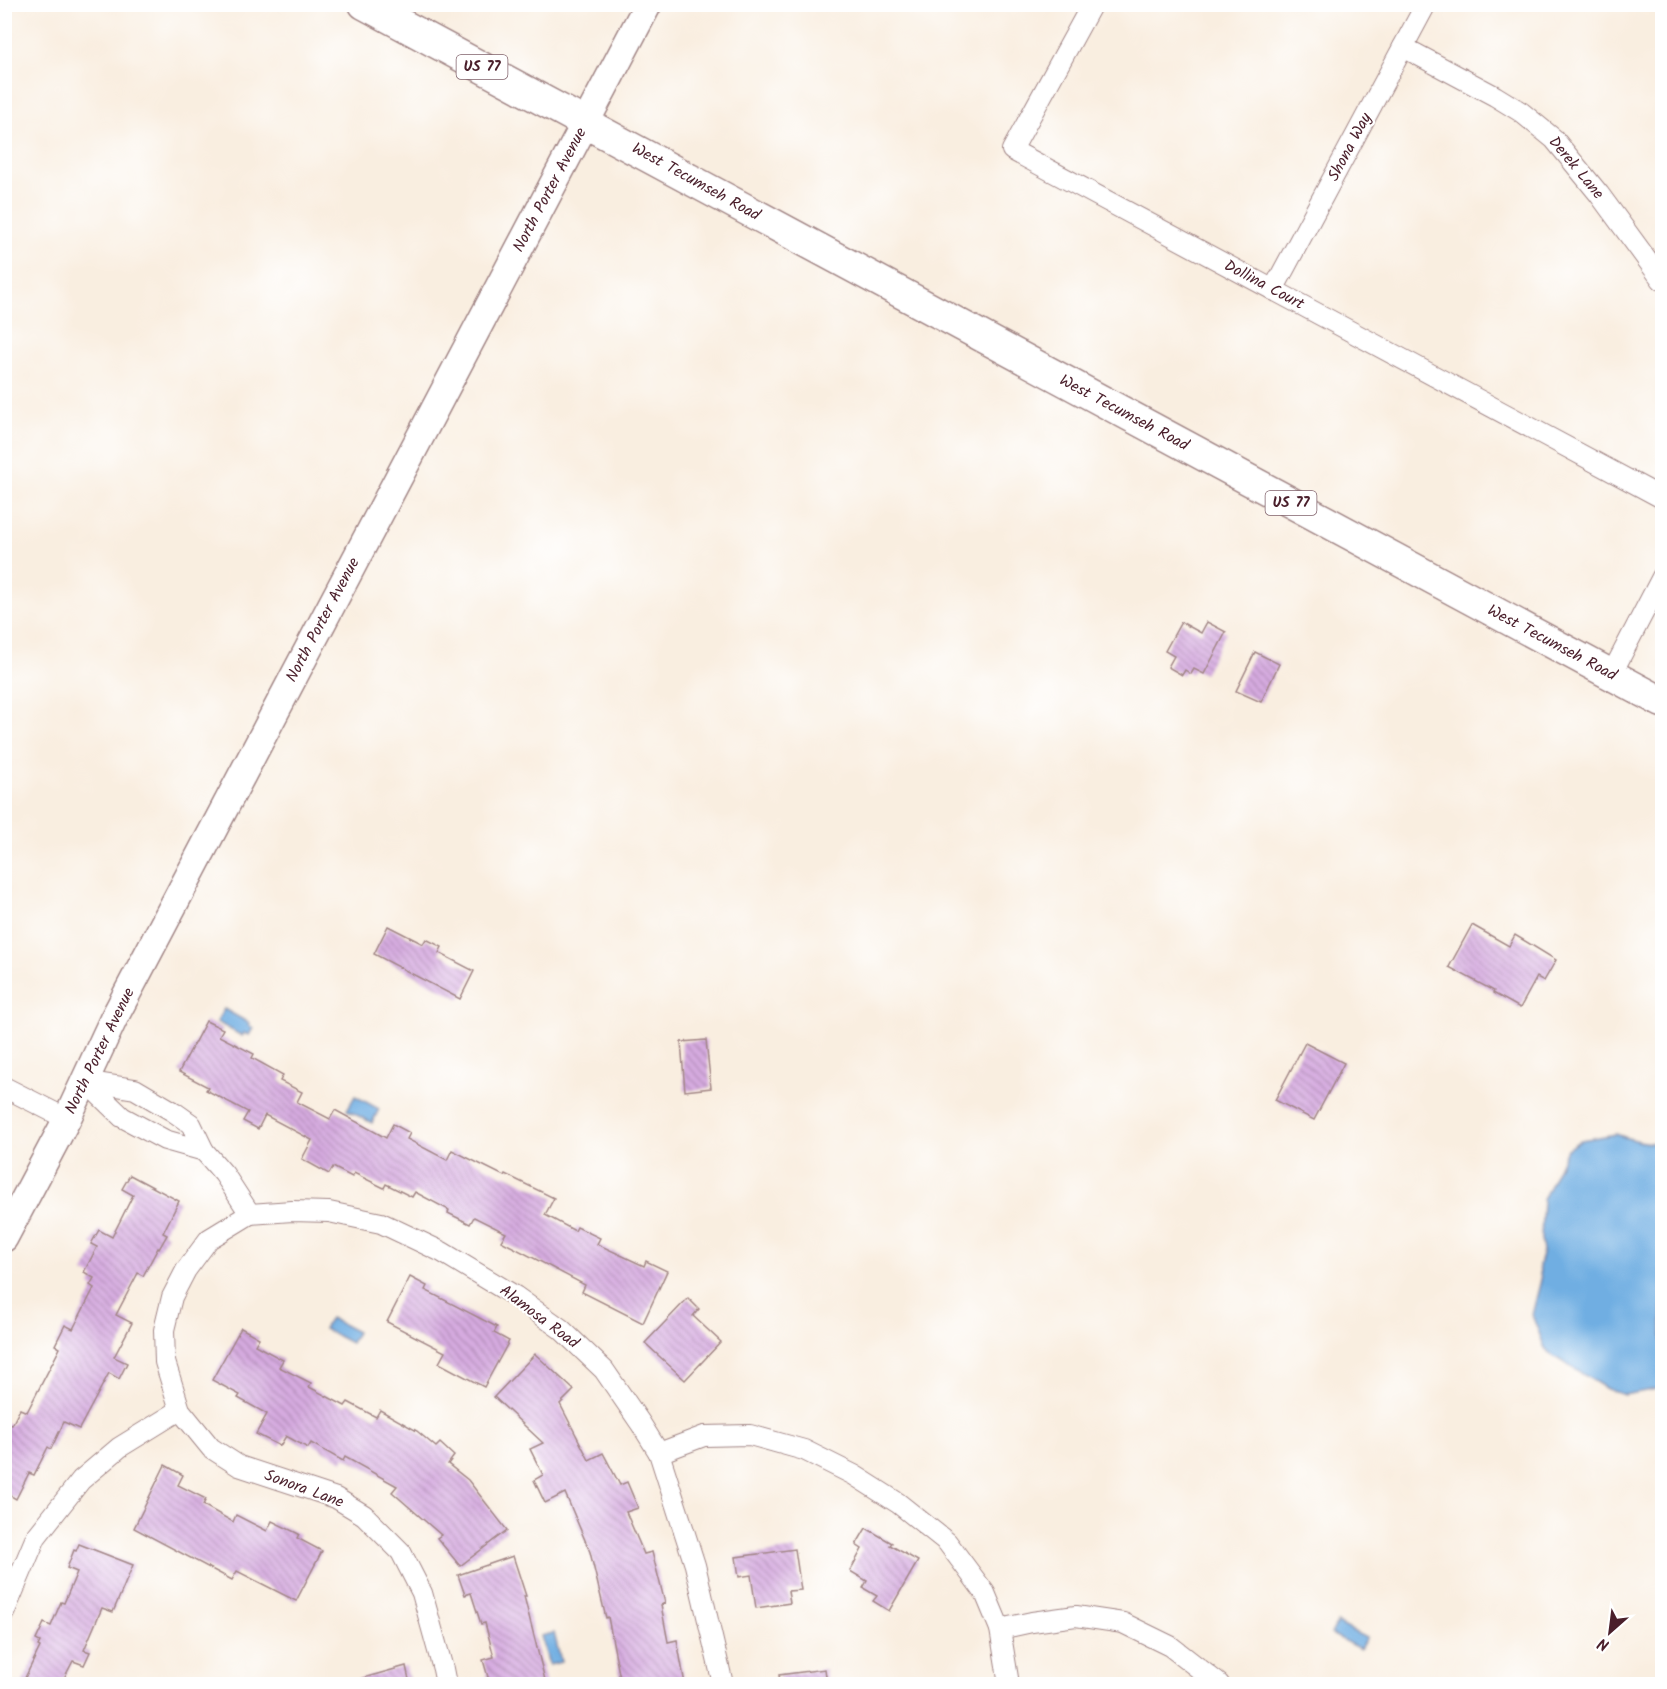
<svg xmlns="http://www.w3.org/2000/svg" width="1667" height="1689" viewBox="0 0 1667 1689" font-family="Kalam,sans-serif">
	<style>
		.water { fill: #70aee2; stroke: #5d6686; stroke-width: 1.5 }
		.building { fill: url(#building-back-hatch) }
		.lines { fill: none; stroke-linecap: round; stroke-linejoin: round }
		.street-casing { stroke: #a28686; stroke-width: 22 }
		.secondary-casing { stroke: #a28686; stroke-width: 30 }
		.primary-casing { stroke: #a28686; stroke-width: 33 }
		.street { stroke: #fff; stroke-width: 20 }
		.secondary { stroke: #fff; stroke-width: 27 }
		.primary { stroke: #fff; stroke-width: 30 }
		.labels { text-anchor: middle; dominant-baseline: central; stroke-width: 4.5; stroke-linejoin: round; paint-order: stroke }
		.shield { fill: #fff; stroke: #80626b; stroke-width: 1.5 }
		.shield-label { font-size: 15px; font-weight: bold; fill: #4a1f2b }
		.street-label { font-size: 16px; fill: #4a1f2b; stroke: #fff }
	</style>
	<defs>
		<pattern id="building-back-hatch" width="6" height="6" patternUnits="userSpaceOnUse" patternTransform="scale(1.5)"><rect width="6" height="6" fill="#d6abe0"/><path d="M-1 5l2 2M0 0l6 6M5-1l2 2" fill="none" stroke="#b08bb6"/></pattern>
	</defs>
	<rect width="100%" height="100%" fill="#fff"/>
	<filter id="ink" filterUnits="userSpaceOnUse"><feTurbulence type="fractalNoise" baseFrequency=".0167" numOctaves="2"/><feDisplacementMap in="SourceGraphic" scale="12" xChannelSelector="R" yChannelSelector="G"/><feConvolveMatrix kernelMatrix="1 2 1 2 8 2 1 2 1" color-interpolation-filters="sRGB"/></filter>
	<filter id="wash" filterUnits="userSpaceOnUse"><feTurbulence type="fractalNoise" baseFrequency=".008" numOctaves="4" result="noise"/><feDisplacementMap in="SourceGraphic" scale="24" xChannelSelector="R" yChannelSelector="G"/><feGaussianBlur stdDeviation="1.35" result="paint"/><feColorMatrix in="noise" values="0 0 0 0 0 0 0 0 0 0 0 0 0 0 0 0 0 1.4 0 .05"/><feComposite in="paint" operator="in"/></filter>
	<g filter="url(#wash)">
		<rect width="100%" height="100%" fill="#f9eee0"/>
		<g class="water">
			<polygon points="224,1009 249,1023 248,1025 253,1028 249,1035 244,1033 242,1036 217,1022"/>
			<polygon points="355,1096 379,1109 372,1123 347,1110"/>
			<path d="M 1616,1134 C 1631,1140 1647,1144 1662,1143 L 1662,1388 L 1624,1395 L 1607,1389 L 1553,1356 L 1545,1348 L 1532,1315 L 1541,1280 L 1539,1265 L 1543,1251 L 1541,1239 L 1543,1200 L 1567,1149 L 1581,1140 Z"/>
			<polygon points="330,1318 357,1332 351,1343 324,1329"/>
			<polygon points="1337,1623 1366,1638 1360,1649 1331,1634"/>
			<polygon points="554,1633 561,1662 549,1665 541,1636"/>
		</g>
		<g id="blocks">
			<g class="building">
				<polygon points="1181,622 1201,633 1207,622 1226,632 1204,674 1194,669 1191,674 1185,670 1182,675 1168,667 1174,656 1165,651"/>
				<polygon points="1255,652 1279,664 1261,702 1236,691"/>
				<polygon points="1472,925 1509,946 1515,935 1556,960 1544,981 1537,977 1520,1008 1493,993 1494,991 1449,967"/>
				<polygon points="388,926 423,944 426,939 442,947 439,953 474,971 460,999 374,954"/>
				<polygon points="206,1021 223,1029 219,1036 254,1054 252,1058 283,1075 280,1081 302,1092 297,1102 330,1119 335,1110 386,1138 393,1124 410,1133 407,1139 447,1160 452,1150 504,1176 505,1174 554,1198 545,1215 575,1231 577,1227 600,1238 597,1244 644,1266 646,1261 667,1271 643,1323 582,1292 585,1285 501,1241 506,1233 474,1217 470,1224 448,1213 449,1210 415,1192 412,1197 386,1184 384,1188 354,1173 352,1177 333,1167 329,1174 302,1159 312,1140 265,1115 258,1129 243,1121 248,1112 206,1090 208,1087 179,1072"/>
				<polygon points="706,1040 711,1088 685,1091 681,1042"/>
				<polygon points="1305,1043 1344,1063 1314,1120 1275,1100"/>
				<polygon points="130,1175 179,1201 163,1233 167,1235 159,1249 158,1248 143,1276 138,1273 116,1315 132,1323 114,1357 127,1363 119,1379 109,1373 79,1429 64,1422 51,1449 48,1447 34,1475 29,1473 16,1499 4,1492 4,1422 12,1425 20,1409 27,1412 60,1348 55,1345 65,1325 73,1329 94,1288 90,1285 94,1278 84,1272 97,1247 91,1244 99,1230 112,1237 133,1195 122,1189"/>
				<polygon points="410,1277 427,1286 425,1290 497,1327 494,1333 509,1341 484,1387 439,1363 445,1352 387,1322"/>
				<polygon points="688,1298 699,1309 693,1316 721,1342 685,1380 645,1343"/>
				<polygon points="241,1328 259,1338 255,1345 283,1360 279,1367 311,1383 309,1387 345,1406 348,1402 376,1417 380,1410 417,1431 436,1447 440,1443 454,1456 448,1464 468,1480 507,1530 460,1566 437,1538 441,1535 392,1492 397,1486 345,1457 343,1461 311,1443 308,1448 286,1436 280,1446 256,1434 267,1414 238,1398 240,1395 212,1380"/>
				<polygon points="535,1354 574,1390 560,1404 589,1460 603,1453 620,1485 627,1482 638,1508 626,1512 644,1554 652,1552 665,1603 661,1605 668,1642 677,1640 685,1684 621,1684 608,1617 606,1618 590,1552 565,1493 545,1503 534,1480 543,1475 530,1449 543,1443 494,1397"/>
				<polygon points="165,1465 183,1475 178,1485 206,1499 203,1505 233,1522 236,1515 267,1531 272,1521 299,1534 297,1538 322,1551 296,1601 237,1571 232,1580 134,1528"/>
				<polygon points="866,1528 892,1543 890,1545 918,1561 889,1611 873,1601 877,1596 863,1588 867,1581 850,1571 862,1549 856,1545"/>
				<polygon points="79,1544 133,1565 113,1612 102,1608 84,1650 90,1652 84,1665 73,1661 61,1684 22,1684 40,1647 38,1646 40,1642 36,1640 44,1623 51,1626 61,1602 64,1603 77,1572 67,1568 74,1550 76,1551"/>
				<polygon points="795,1549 801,1590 788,1591 790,1603 756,1608 751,1575 739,1577 736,1557"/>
				<polygon points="513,1556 526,1596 524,1596 546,1684 490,1684 483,1660 494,1657 485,1623 481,1624 471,1593 465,1595 458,1575"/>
				<polygon points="406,1666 410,1684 357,1684 356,1680"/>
				<polygon points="825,1669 827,1684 780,1684 779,1675"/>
			</g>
		</g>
	</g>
	<g filter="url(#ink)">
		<use href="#blocks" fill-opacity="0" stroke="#a28686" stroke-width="1.5"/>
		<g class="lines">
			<defs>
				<g id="street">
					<polyline points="1092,4 1012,150 1662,498"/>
					<polyline points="1403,47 1495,96 1521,112 1554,139 1599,194 1662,280"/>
					<polyline points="1273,290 1426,4"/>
					<polyline points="1611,675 1662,577"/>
					<polygon points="85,1081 135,1089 174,1112 191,1124 204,1151 165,1140 122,1117"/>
					<polyline points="4,1087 67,1119"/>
					<polyline points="204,1151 224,1174 250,1214 209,1239 186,1270 172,1297 164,1330 165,1362 180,1410 211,1448 239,1466 336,1498 364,1515 401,1552 422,1593 443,1669 446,1684"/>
					<polyline points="250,1214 292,1211 329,1212 381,1223 442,1252 515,1296 561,1329 604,1370 641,1424 659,1453 695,1565 723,1684"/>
					<polyline points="659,1453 704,1436 750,1435 804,1450 854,1475 898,1503 947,1542 985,1593 1000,1629 1009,1684"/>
					<polyline points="4,1613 36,1537 81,1480 120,1447 180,1410"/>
					<polyline points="1000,1629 1032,1622 1076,1616 1123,1623 1170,1646 1219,1684"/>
				</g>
				<polyline id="secondary" points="4,1238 67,1119 113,1020 648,4"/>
				<polyline id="primary" points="364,4 1662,702"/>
			</defs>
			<use href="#street" class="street-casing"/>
			<use href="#secondary" class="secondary-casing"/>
			<use href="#primary" class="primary-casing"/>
			<use href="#street" class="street"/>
			<use href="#secondary" class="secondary"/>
			<use href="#primary" class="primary"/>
		</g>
	</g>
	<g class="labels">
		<g class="shield">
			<rect x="456.5" y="55" width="51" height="24" rx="4.5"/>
			<rect x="1265.5" y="491" width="51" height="24" rx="4.5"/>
		</g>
		<g class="shield-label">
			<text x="482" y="67">US 77</text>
			<text x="1291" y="503">US 77</text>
		</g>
		<g class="street-label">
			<text transform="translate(1350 147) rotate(-62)">Shona Way</text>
			<text transform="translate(1576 168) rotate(50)">Derek Lane</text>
			<text transform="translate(696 182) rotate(29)">West Tecumseh Road</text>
			<text transform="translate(550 190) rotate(-62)">North Porter Avenue</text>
			<text transform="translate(1264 285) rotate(28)">Dollina Court</text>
			<text transform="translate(1124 413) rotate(28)">West Tecumseh Road</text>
			<text transform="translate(323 620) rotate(-62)">North Porter Avenue</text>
			<text transform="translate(1552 643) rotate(28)">West Tecumseh Road</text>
			<text transform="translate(100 1051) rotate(-64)">North Porter Avenue</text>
			<text transform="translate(539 1317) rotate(37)">Alamosa Road</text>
			<text transform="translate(304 1489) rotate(20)">Sonora Lane</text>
		</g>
	</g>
	<rect width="1667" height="1689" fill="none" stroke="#fff" stroke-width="24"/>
	<g transform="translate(1610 1632) rotate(208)" stroke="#ffffff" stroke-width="4.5" paint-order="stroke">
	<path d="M0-4.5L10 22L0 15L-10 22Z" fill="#4a1f2b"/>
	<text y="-9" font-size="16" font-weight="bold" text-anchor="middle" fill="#4a1f2b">N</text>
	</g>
</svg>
